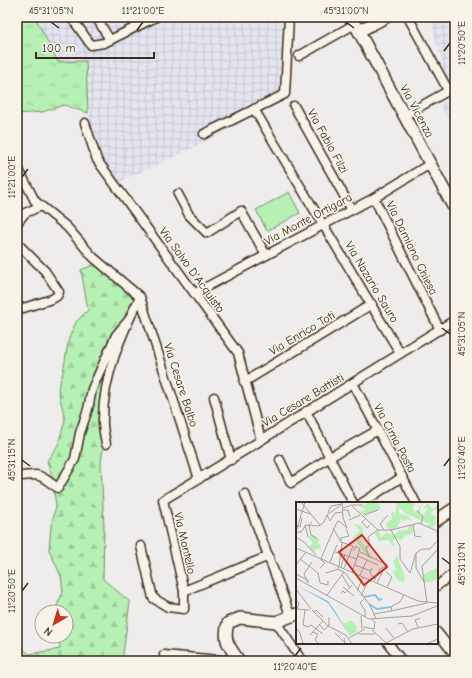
<svg xmlns="http://www.w3.org/2000/svg" width="472" height="678" viewBox="0 0 472 678" font-family="'Comic Neue',sans-serif">
	<style>
		.industrial { fill: url(#industrial-grid) }
		.grass { fill: url(#grass-tufts); stroke: #788d69 }
		.forest { fill: url(#forest-firs); stroke: #788d69 }
		.park { fill: #b6f0b4; stroke: #788d69 }
		.lines { fill: none; stroke-linecap: round; stroke-linejoin: round }
		.street-casing { stroke: #3b2a1e; stroke-width: 11 }
		.secondary-casing { stroke: #3b2a1e; stroke-width: 14 }
		.street { stroke: #f7f3e8; stroke-width: 8 }
		.secondary { stroke: #f7f3e8; stroke-width: 11 }
		.ticks { fill: none; stroke: #3b2a1e; stroke-width: 1.5 }
		.labels { text-anchor: middle; dominant-baseline: central; stroke-width: 3.5; stroke-linejoin: round; paint-order: stroke }
		.street-label { font-size: 12px; fill: #3b2a1e; stroke: #f7f3e8 }
		.inset-river { fill: none; stroke: #85c1e4; stroke-width: 2 }
		.inset-road { fill: none; stroke: #a79f9a; stroke-width: 1 }
		.view { fill: #c8321e; fill-opacity: 0.15; stroke: #c8321e; stroke-width: 2 }
		.inset-edge { fill: none; stroke: #3b2a1e; stroke-width: 2 }
		.neatline { fill: none; stroke: #3b2a1e; stroke-width: 1.5 }
		.ticks-label { font-size: 10px; text-anchor: middle; fill: #3b2a1e }
	</style>
	<defs>
		<pattern id="industrial-grid" width="8" height="8" patternUnits="userSpaceOnUse"><rect width="8" height="8" fill="#e5e5f1"/><path d="M0 4h8M4 0v8" fill="none" stroke="#c5c5ce"/></pattern>
		<pattern id="grass-tufts" width="24" height="20" patternUnits="userSpaceOnUse"><rect width="24" height="20" fill="#b6f0b4"/><path d="M3 7l-1-3M5 7V3M7 7l1-3M15 17l-1-3M17 17v-4M19 17l1-3" fill="none" stroke="#9dce9a"/></pattern>
		<pattern id="forest-firs" width="22" height="20" patternUnits="userSpaceOnUse"><rect width="22" height="20" fill="#b6f0b4"/><path d="M5 1l3.5 6h-7zM16 11l3.5 6h-7z" fill="#9dce9a"/></pattern>
	</defs>
	<rect width="100%" height="100%" fill="#efedec"/>
	<filter id="ink" filterUnits="userSpaceOnUse"><feTurbulence type="fractalNoise" baseFrequency=".025" numOctaves="2"/><feDisplacementMap in="SourceGraphic" scale="8" xChannelSelector="R" yChannelSelector="G"/><feConvolveMatrix kernelMatrix="1 2 1 2 8 2 1 2 1" color-interpolation-filters="sRGB"/></filter>
	<g filter="url(#ink)">
		<g class="industrial">
			<polygon points="35,17 286,17 292,42 290,94 285,100 191,149 115,184 107,174 88,113 86,61 58,62"/>
			<polygon points="430,17 455,17 455,132 440,105 451,97"/>
		</g>
		<polygon class="grass" points="17,17 35,17 58,62 86,61 88,113 64,105 42,112 17,114"/>
		<polygon class="forest" points="95,264 132,296 136,302 115,361 104,408 104,441 101,463 104,527 103,579 130,602 122,661 17,661 17,643 29,654 60,649 59,636 66,636 66,612 54,612 63,592 61,576 49,550 51,526 56,506 52,476 47,461 58,445 65,420 58,389 63,372 69,338 76,322 88,310 81,270"/>
		<polygon class="park" points="289,192 300,213 267,231 256,210"/>
		<g class="lines">
			<defs>
				<g id="street">
					<polyline points="70,17 74,21 91,45 104,43 156,17"/>
					<polyline points="96,17 110,40"/>
					<polyline points="408,17 448,90"/>
					<polyline points="299,56 355,24"/>
					<polyline points="294,106 352,210"/>
					<polyline points="254,109 400,353"/>
					<polyline points="405,115 455,87"/>
					<polyline points="85,123 97,160 238,353 261,440"/>
					<polyline points="204,134 285,94 289,17"/>
					<polyline points="17,166 35,201 67,227 93,257 140,297 199,479"/>
					<polyline points="178,194 189,215 207,233 241,211 266,255"/>
					<polyline points="374,198 440,330"/>
					<polyline points="17,223 25,213 41,206"/>
					<polyline points="17,243 45,271 59,292 57,296 52,299 17,310"/>
					<polyline points="195,293 374,198 430,164"/>
					<polyline points="244,382 372,304"/>
					<polyline points="353,383 416,503"/>
					<polyline points="214,397 231,460"/>
					<polyline points="306,411 353,503"/>
					<path d="M 106,444 C 105,436 102,427 103,419 C 103,377 121,335 140,297"/>
					<polyline points="280,460 291,483 330,457 378,430"/>
					<path d="M 17,476 C 24,476 30,475 36,475 C 44,476 51,484 58,488 L 75,459 L 80,433 L 88,409 L 92,389 L 116,335 L 128,321"/>
					<polyline points="245,494 291,617"/>
					<polyline points="362,503 402,477"/>
					<polyline points="141,546 153,598 168,607 184,609 184,591"/>
					<path d="M 269,556 L 184,591 L 163,500 C 261,442 357,379 455,320"/>
					<polyline points="437,586 455,572"/>
					<polyline points="276,622 302,661"/>
					<polyline points="437,632 455,655"/>
					<polyline points="388,643 402,661"/>
					<polyline points="164,655 230,661"/>
				</g>
				<g id="secondary">
					<polyline points="351,17 455,210"/>
					<polyline points="359,31 386,17"/>
					<polyline points="437,520 455,508"/>
					<path d="M 239,661 C 229,646 223,641 228,623 L 240,618 L 276,622 L 297,614"/>
				</g>
			</defs>
			<use href="#street" class="street-casing"/>
			<use href="#secondary" class="secondary-casing"/>
			<use href="#street" class="street"/>
			<use href="#secondary" class="secondary"/>
		</g>
	</g>
	<path class="ticks" d="M 51,22 L 59,28M 346,22 L 354,28M 137,30 L 143,22M 444,51 L 450,43M 22,177 L 28,169M 442,328 L 450,334M 22,460 L 30,466M 444,466 L 450,458M 442,558 L 450,564M 22,591 L 28,583M 295,656 L 301,648"/>
	<g class="labels">
		<g class="street-label">
			<text transform="translate(417 111) rotate(62)">Via Vicenza</text>
			<text transform="translate(328 141) rotate(61)">Via Fabio Filzi</text>
			<text transform="translate(308 219) rotate(-28)">Via Monte Ortigara</text>
			<text transform="translate(412 248) rotate(64)">Via Damiano Chiesa</text>
			<text transform="translate(192 270) rotate(54)">Via Salvo D'Acquisto</text>
			<text transform="translate(372 282) rotate(59)">Via Nazario Sauro</text>
			<text transform="translate(302 333) rotate(-31)">Via Enrico Toti</text>
			<text transform="translate(181 385) rotate(72)">Via Cesare Balbo</text>
			<text transform="translate(303 400) rotate(-31)">Via Cesare Battisti</text>
			<text transform="translate(395 438) rotate(62)">Via Cima Posta</text>
			<text transform="translate(185 543) rotate(77)">Via Montello</text>
		</g>
	</g>
	<g transform="translate(296 502)">
		<rect width="142" height="142" fill="#efedec"/>
		<path d="M 74,0 L 81,0 L 85,7 L 68,13 L 62,10 L 70,8 L 65,5 ZM 101,0 L 118,0 L 117,8 L 119,10 L 126,3 L 123,12 L 127,14 L 132,12 L 134,15 L 132,20 L 139,21 L 140,18 L 140,22 L 136,26 L 130,24 L 134,22 L 110,12 L 105,6 L 102,7 L 104,12 L 112,14 L 116,20 L 112,17 L 107,19 L 106,15 L 101,26 L 93,28 L 90,21 L 96,17 L 95,10 L 98,10 L 99,14 ZM 117,23 L 117,31 L 111,34 L 110,32 L 106,38 L 98,37 L 97,42 L 101,43 L 96,44 L 93,38 L 83,39 L 79,32 L 82,28 L 85,35 L 91,31 L 99,33 L 102,29 L 112,28 L 113,24 ZM 142,65 L 142,77 L 129,81 L 127,73 ZM 55,118 L 61,125 L 60,130 L 54,134 L 46,120 L 50,121 Z" fill="#b6f0b4"/>
		<path d="M 132,1 L 136,7 L 142,3 L 142,6 L 134,11 L 140,15 L 139,21 L 132,20 L 134,14 L 128,12 L 132,6 L 127,7 ZM 58,22 L 66,24 L 67,34 L 64,37 L 76,56 L 73,56 L 57,35 L 64,29 ZM 101,53 L 109,76 L 108,80 L 102,78 L 96,69 L 100,69 L 97,59 Z" fill="#b6f0b4"/>
		<path d="M 15,33 L 24,37 L 21,41 L 25,43 L 25,48 L 21,46 L 19,50 L 13,45 L 17,41 L 12,35 Z" fill="#b6f0b4"/>
		<path d="M 0,83 L 32,99 L 39,109 L 54,134 L 32,101 Z" fill="#85c1e4"/>
		<path class="inset-river" d="M 68,95 L 79,93 L 83,98 L 86,97M 73,102 L 81,107 L 95,105"/>
		<path class="inset-road" d="M 5,0 L 24,23M 56,4 L 82,28 L 95,28 L 123,21 L 141,29 L 142,40M 47,6 L 56,3 L 67,3M 0,7 L 14,12M 47,8 L 52,8 L 54,15M 121,9 L 127,14 L 125,22M 32,11 L 35,4 L 46,2M 31,13 L 34,19 L 39,11 L 47,10M 68,13 L 82,8M 69,17 L 66,20 L 71,26 L 74,23M 53,18 L 64,13M 16,20 L 13,23 L 15,33 L 21,36M 0,23 L 4,25 L 6,16M 9,23 L 12,35M 117,23 L 119,34 L 125,35M 37,26 L 45,40 L 57,44 L 48,66M 88,28 L 84,22 L 92,13M 95,28 L 104,44 L 104,57 L 114,71 L 120,51 L 126,47 L 134,47 L 141,39M 0,30 L 5,30 L 10,23 L 23,24 L 28,20 L 31,13 L 45,3M 0,30 L 9,0M 0,35 L 8,40 L 20,53M 45,39 L 45,36 L 53,34 L 50,27M 0,46 L 122,99 L 141,101M 39,50 L 61,57M 64,50 L 92,63 L 84,67 L 78,79M 120,52 L 120,66 L 128,80M 62,54 L 82,63M 73,55 L 70,45 L 74,43 L 72,35 L 82,28M 4,57 L 22,71 L 24,81 L 32,83 L 32,79M 34,60 L 41,43M 0,63 L 10,50M 59,63 L 75,69M 43,64 L 42,67 L 49,71 L 74,103 L 80,117M 43,64 L 46,41M 45,65 L 49,52M 24,66 L 29,61 L 25,58 L 26,54 L 41,20 L 43,19 L 51,26 L 47,16 L 46,0M 76,66 L 74,71 L 79,77M 56,70 L 64,47 L 60,44 L 57,49M 90,70 L 96,75 L 91,85M 30,71 L 43,67M 0,72 L 13,79M 46,73 L 54,86M 64,73 L 71,58M 0,76 L 73,117 L 116,114 L 141,104M 12,81 L 8,72 L 16,60M 81,81 L 87,68M 47,85 L 58,94M 0,87 L 15,107M 61,89 L 67,75M 45,91 L 47,89 L 49,91 L 56,83M 31,93 L 48,70M 65,94 L 73,77M 68,97 L 64,101 L 69,108 L 69,115M 131,101 L 126,64 L 142,47M 0,107 L 14,108M 9,108 L 7,123 L 12,125 L 15,123 L 27,132M 16,108 L 32,124 L 50,133 L 56,142M 95,109 L 131,101M 0,110 L 3,101 L 0,98M 17,110 L 20,108 L 27,115M 77,112 L 95,109 L 96,104 L 104,100 L 108,93M 65,114 L 66,127M 23,122 L 28,128 L 33,123 L 33,115M 102,122 L 106,121 L 112,130M 67,125 L 78,127 L 79,120 L 76,117M 122,125 L 119,118 L 124,116M 0,126 L 4,131 L 7,142M 90,126 L 98,136M 76,128 L 90,141M 16,130 L 22,132 L 19,138 L 23,142M 39,131 L 49,141 L 48,136M 63,132 L 79,132M 14,133 L 27,119M 53,136 L 69,127M 90,141 L 117,127 L 142,122M 130,142 L 142,137"/>
		<path class="view" d="M 66,33 L 91,65 L 68,83 L 43,50 Z"/>
		<rect width="142" height="142" class="inset-edge"/>
	</g>
	<rect width="472" height="678" fill="none" stroke="#f7f3e8" stroke-width="44"/>
	<g transform="translate(54 624) rotate(218)"><circle r="19" fill="#f7f3e8" stroke="#aca397"/>
	<path d="M0-3L7 15L0 10L-7 15Z" fill="#c8321e"/>
	<text y="-6" font-size="11" font-weight="bold" text-anchor="middle" fill="#3b2a1e">N</text>
	</g>
	<path d="M36 52v6h118v-6" fill="none" stroke="#3b2a1e" stroke-width="2"/>
	<text x="42" y="52" font-size="12" fill="#3b2a1e" stroke="#f7f3e8" stroke-width="3" paint-order="stroke">100 m</text>
	<rect x="22" y="22" width="428" height="634" class="neatline"/>
	<g class="ticks-label">
		<text x="51" y="14">45°31'05"N</text>
		<text x="143" y="14">11°21'00"E</text>
		<text x="346" y="14">45°31'00"N</text>
		<text transform="translate(461 43) rotate(-90)" y="4">11°20'50"E</text>
		<text transform="translate(11 177) rotate(-90)" y="4">11°21'00"E</text>
		<text transform="translate(461 334) rotate(-90)" y="4">45°31'05"N</text>
		<text transform="translate(461 458) rotate(-90)" y="4">11°20'40"E</text>
		<text transform="translate(11 460) rotate(-90)" y="4">45°31'15"N</text>
		<text transform="translate(461 564) rotate(-90)" y="4">45°31'10"N</text>
		<text transform="translate(11 591) rotate(-90)" y="4">11°20'50"E</text>
		<text x="295" y="670">11°20'40"E</text>
	</g>
</svg>
